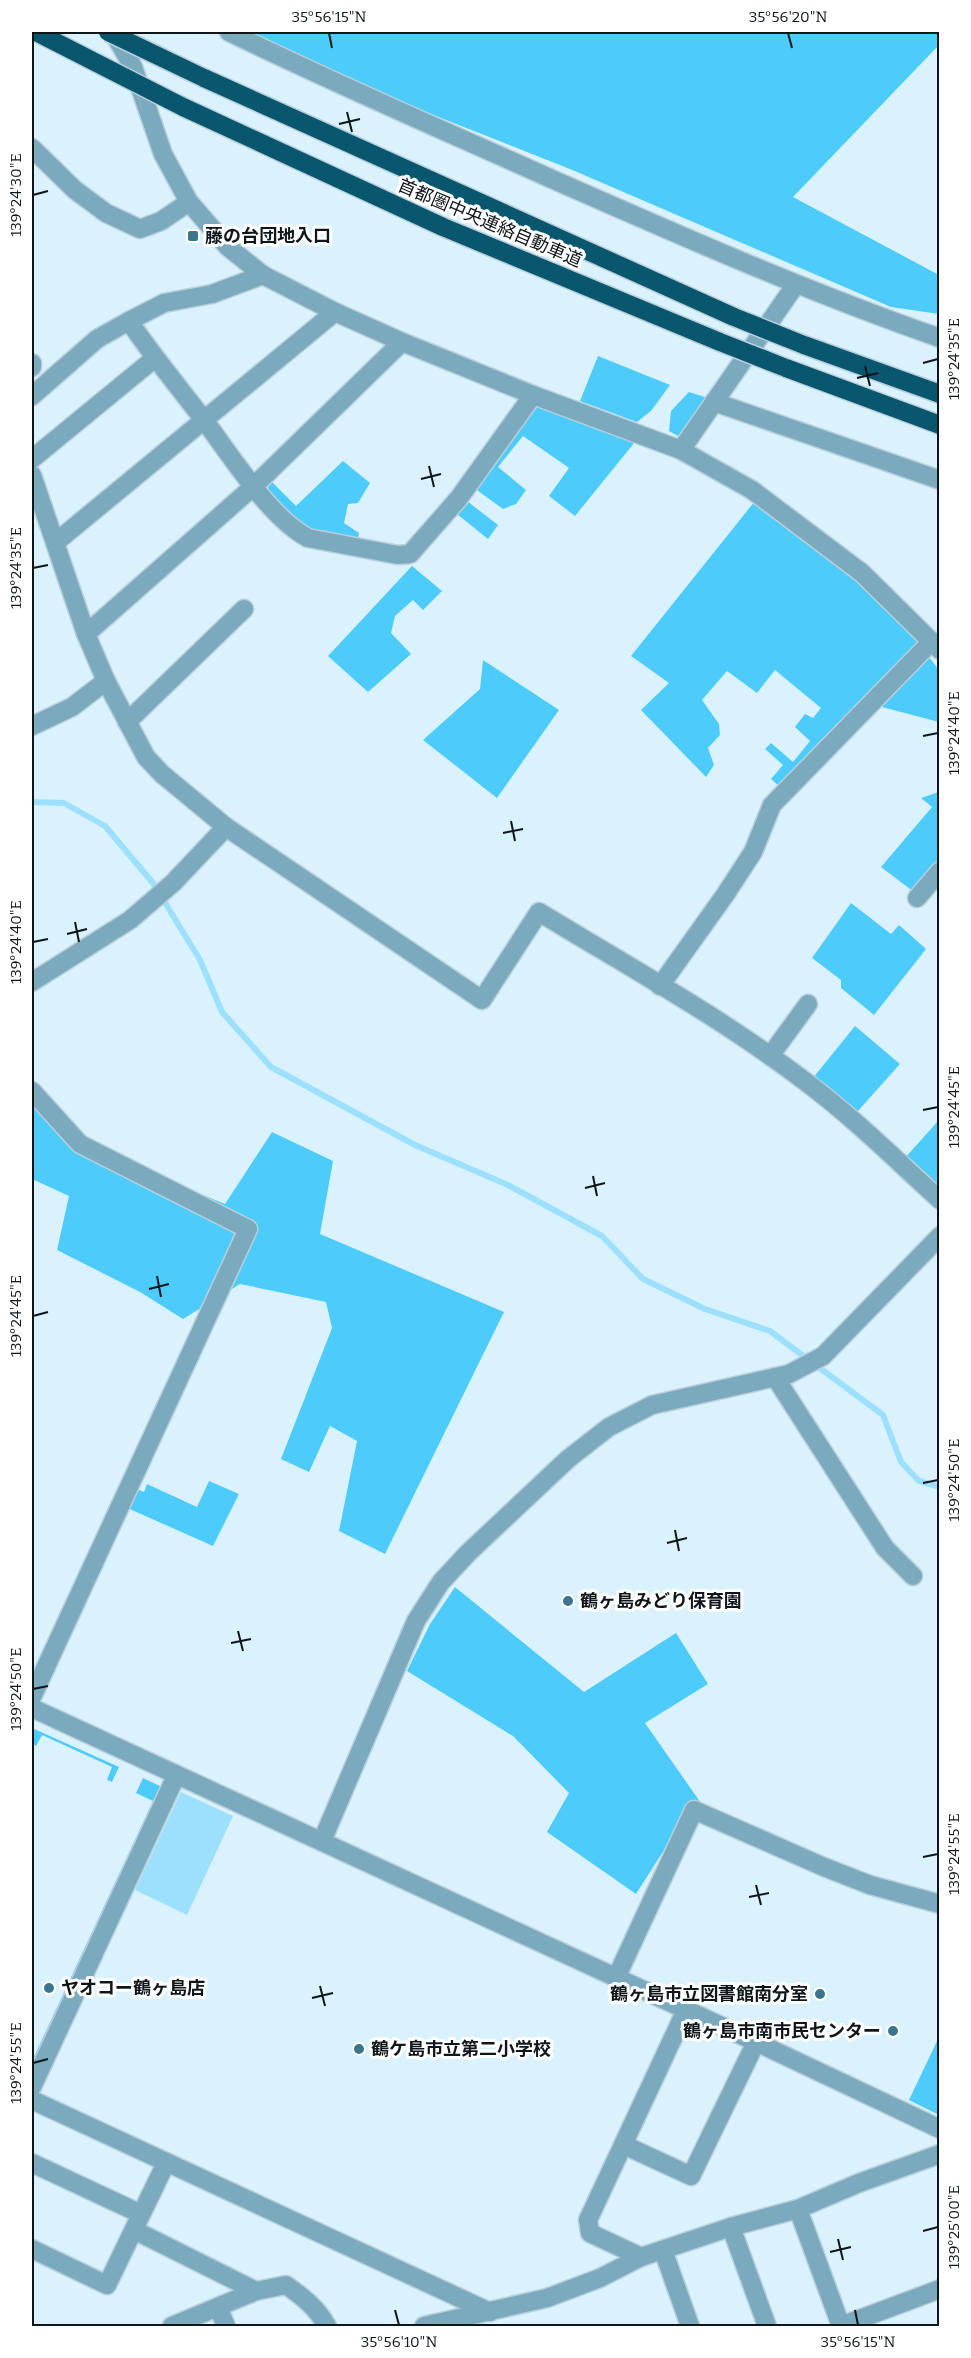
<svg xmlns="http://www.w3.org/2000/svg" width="971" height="2358" viewBox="0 0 971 2358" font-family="Bitter,'Noto Sans JP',serif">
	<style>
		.green { fill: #4dccfb }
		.water { fill: #9de0fd }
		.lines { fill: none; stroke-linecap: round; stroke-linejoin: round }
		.stream { stroke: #9de0fd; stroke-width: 6 }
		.minor-casing { stroke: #b9cfd9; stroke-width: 21 }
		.highway-casing { stroke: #b9cfd9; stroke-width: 21 }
		.minor { stroke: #7baabe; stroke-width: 18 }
		.highway { stroke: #09566f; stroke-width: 18 }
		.highway-bridge-casing { stroke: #b9cfd9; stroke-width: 21; stroke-linecap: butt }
		.highway-bridge { stroke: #09566f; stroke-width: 18 }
		.ticks { fill: none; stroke: #0e161a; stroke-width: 2 }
		.poi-dot { fill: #3a758d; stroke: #fff; stroke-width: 2 }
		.labels { text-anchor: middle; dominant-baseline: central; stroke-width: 6; stroke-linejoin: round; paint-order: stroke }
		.street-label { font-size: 18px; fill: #0e161a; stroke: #fff }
		.poi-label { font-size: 18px; font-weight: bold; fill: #0e161a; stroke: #fff; text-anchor: start }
		.neatline { fill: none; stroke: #0e161a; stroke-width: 2 }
		.ticks-label { font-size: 15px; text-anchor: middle; fill: #0e161a }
	</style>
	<rect width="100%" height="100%" fill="#daf2fd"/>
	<g class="green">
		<polygon points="244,32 939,32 939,45 793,197 939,275 939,314 891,307 570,169 388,97"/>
		<polygon points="598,356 670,385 651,411 637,422 580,401"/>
		<polygon points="689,392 708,398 678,436 669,431 671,411"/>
		<polygon points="533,405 635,442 575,516 549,496 569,468 523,436 498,467 526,490 516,504 503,509 474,488"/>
		<polygon points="343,461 370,483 358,503 348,504 344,523 359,533 358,541 312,532 289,515 269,492 268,487 272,482 296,506"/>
		<polygon points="467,501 498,525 488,539 457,514"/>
		<polygon points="755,501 848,572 919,641 780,787 771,779 783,765 765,749 771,743 793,762 810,741 795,727 805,714 813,718 821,708 775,670 757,693 727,671 702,700 719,724 720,735 708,748 714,765 706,777 641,710 669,683 631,656"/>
		<polygon points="412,566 442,591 423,610 413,600 395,616 391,633 411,654 368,692 328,656"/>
		<polygon points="929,657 939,670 939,722 882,707"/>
		<polygon points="483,660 559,710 497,798 423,740 480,689"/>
		<polygon points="939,792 939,861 914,892 881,867 932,807 921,798"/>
		<polygon points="851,903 891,934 899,925 926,949 874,1015 841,988 841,980 812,958"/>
		<polygon points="855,1026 900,1064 857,1112 813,1078"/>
		<polygon points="32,1084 84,1139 157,1176 225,1204 272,1132 333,1161 320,1234 504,1312 385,1554 339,1531 357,1441 330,1426 309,1472 281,1459 332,1328 326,1302 240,1284 183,1319 140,1292 57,1250 69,1196 32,1179"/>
		<polygon points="939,1120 939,1191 904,1159"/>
		<polygon points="209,1481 239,1494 213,1546 125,1507 134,1488 144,1492 147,1484 197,1507"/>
		<polygon points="455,1587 584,1692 676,1633 708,1684 645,1723 703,1806 666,1847 636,1894 547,1832 569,1793 513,1736 407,1671 430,1624"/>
		<polygon points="32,1728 119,1767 112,1782 107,1780 112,1767 42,1735 36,1746 32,1744"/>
		<polygon points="143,1778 164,1788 32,2074 32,2061 153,1801 136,1793"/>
		<polygon points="939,2037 939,2115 909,2100"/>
	</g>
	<polygon class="water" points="181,1792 233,1816 187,1915 135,1890"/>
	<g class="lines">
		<polyline class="stream" points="32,802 64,803 105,826 153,883 200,960 222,1012 271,1067 415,1145 508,1185 602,1236 643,1279 705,1309 770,1331 883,1415 901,1462 919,1481 940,1487"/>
		<defs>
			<g id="minor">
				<polyline points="113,32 133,67 163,154 189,202 228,247 263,275 335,312 402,342 533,395 681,450 752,490 862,573 940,650"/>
				<path d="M 229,32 C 336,84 445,131 554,180 C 681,236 808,292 940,338"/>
				<polyline points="32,148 75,190 106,213 140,229 161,221 189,202"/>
				<path d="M 129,321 C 154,358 183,392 210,428 C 235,462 272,519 308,538 L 398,555 L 410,554 L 459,498 L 533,395"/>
				<polyline points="32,363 32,367"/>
				<polyline points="32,396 97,339 129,321 164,303 212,294 263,275"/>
				<polyline points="714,402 940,480"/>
				<polyline points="681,450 796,284"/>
				<polyline points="32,459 155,358"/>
				<path d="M 32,475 L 86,634 L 106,681 L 146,757 L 162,774 L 226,827 L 482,1000 L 539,912 C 629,967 722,1018 806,1082 C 854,1118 896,1160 940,1200"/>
				<polyline points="56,542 335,312"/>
				<polyline points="86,634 254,486 402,342"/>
				<polyline points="127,722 244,609"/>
				<polyline points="32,726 72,707 106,681"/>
				<polyline points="917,898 940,871"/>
				<polyline points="32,982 130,920 173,883 226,827"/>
				<polyline points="660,986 725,895 753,852 772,805 932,641"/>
				<polyline points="770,1056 808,1004"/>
				<polyline points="32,1091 80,1144 248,1229 32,1697"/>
				<polyline points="775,1377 885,1548 913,1576"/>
				<polyline points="32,1708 756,2042 940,2129"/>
				<polyline points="322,1841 416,1621 441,1582 468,1553 568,1459 609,1427 652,1405 789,1374 823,1356 940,1236"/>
				<polyline points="616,1978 694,1810 824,1867 870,1885 940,1904"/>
				<polyline points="32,2087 176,1776"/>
				<polyline points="32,2100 490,2312"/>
				<polyline points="624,2145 691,2176 756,2042"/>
				<polyline points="32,2163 141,2214"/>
				<polyline points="798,2209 841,2326"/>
				<polyline points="731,2227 767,2326"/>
				<polyline points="134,2230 256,2291"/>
				<polyline points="32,2249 107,2285 166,2163"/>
				<polyline points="663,2250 690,2326"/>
				<polyline points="641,2257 590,2233 588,2220 686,2010"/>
				<polyline points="218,2307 226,2326"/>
				<path d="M 172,2326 L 256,2291 L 286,2285 C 303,2297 317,2308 327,2326"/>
				<polyline points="424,2326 547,2298 600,2278 641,2257 731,2227 798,2209 859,2183 940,2154"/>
				<polyline points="841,2326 940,2289"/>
			</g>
			<g id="highway">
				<polyline points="204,78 734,317"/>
				<polyline points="183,107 443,227 720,342"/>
				<polyline points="804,345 940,394"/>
				<polyline points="786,368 940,425"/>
			</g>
		</defs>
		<use href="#minor" class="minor-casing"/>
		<use href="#highway" class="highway-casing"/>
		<use href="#minor" class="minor"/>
		<use href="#highway" class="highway"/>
		<defs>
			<g id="highway-bridge">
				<polyline points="36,32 183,107"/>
				<polyline points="108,32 204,78"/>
				<polyline points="734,317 804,345"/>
				<polyline points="720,342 786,368"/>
			</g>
		</defs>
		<use href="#highway-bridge" class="highway-bridge-casing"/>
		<use href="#highway-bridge" class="highway-bridge"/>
	</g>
	<path class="ticks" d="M 329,33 L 332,48M 788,33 L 792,48M 347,112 L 352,132M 339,124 L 360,119M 33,195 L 48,191M 923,363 L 938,359M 865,366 L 870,386M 857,378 L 878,373M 429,466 L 434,487M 421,479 L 441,474M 33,568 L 48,565M 923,736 L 938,733M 511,821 L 515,841M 503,833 L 523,829M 75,922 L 79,942M 67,934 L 87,929M 33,942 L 48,939M 923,1110 L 938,1107M 593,1176 L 597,1196M 585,1188 L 605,1183M 157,1276 L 161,1297M 149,1289 L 169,1284M 33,1316 L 48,1312M 923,1483 L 938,1480M 675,1530 L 679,1551M 667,1543 L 687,1538M 238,1631 L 243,1651M 231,1643 L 251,1639M 33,1689 L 48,1686M 923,1857 L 938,1854M 756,1885 L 761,1905M 749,1897 L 769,1893M 320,1986 L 325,2006M 312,1998 L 333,1993M 33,2063 L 48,2059M 923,2231 L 938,2227M 838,2239 L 843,2260M 830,2252 L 851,2247M 395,2310 L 399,2325M 855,2310 L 858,2325"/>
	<g class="poi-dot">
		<rect x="187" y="230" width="12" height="12" rx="3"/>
		<circle cx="568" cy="1601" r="6"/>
		<circle cx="49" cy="1988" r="6"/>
		<circle cx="820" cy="1994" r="6"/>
		<circle cx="893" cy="2031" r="6"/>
		<circle cx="359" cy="2049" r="6"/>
	</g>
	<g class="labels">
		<g class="street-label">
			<text transform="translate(490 223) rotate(23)">首都圏中央連絡自動車道</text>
		</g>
		<g class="poi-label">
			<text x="205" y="236">藤の台団地入口</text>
			<text x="580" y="1601">鶴ヶ島みどり保育園</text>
			<text x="61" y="1988">ヤオコー鶴ヶ島店</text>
			<text x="808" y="1994" text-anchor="end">鶴ヶ島市立図書館南分室</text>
			<text x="881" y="2031" text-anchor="end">鶴ヶ島市南市民センター</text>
			<text x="371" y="2049">鶴ケ島市立第二小学校</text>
		</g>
	</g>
	<rect width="971" height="2358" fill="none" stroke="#ffffff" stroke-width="66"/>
	<rect x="33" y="33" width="905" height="2292" class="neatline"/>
	<g class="ticks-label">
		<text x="329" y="22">35°56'15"N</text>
		<text x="788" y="22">35°56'20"N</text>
		<text transform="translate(16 195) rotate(-90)" y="5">139°24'30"E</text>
		<text transform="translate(954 359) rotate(-90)" y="5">139°24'35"E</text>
		<text transform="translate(16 568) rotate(-90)" y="5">139°24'35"E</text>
		<text transform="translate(954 733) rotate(-90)" y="5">139°24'40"E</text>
		<text transform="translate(16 942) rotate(-90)" y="5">139°24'40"E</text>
		<text transform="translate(954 1107) rotate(-90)" y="5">139°24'45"E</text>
		<text transform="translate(16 1316) rotate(-90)" y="5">139°24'45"E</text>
		<text transform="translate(954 1480) rotate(-90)" y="5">139°24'50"E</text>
		<text transform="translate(16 1689) rotate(-90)" y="5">139°24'50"E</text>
		<text transform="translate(954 1854) rotate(-90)" y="5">139°24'55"E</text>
		<text transform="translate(16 2063) rotate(-90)" y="5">139°24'55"E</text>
		<text transform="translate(954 2227) rotate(-90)" y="5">139°25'00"E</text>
		<text x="399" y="2347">35°56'10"N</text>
		<text x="858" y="2347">35°56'15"N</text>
	</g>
</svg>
